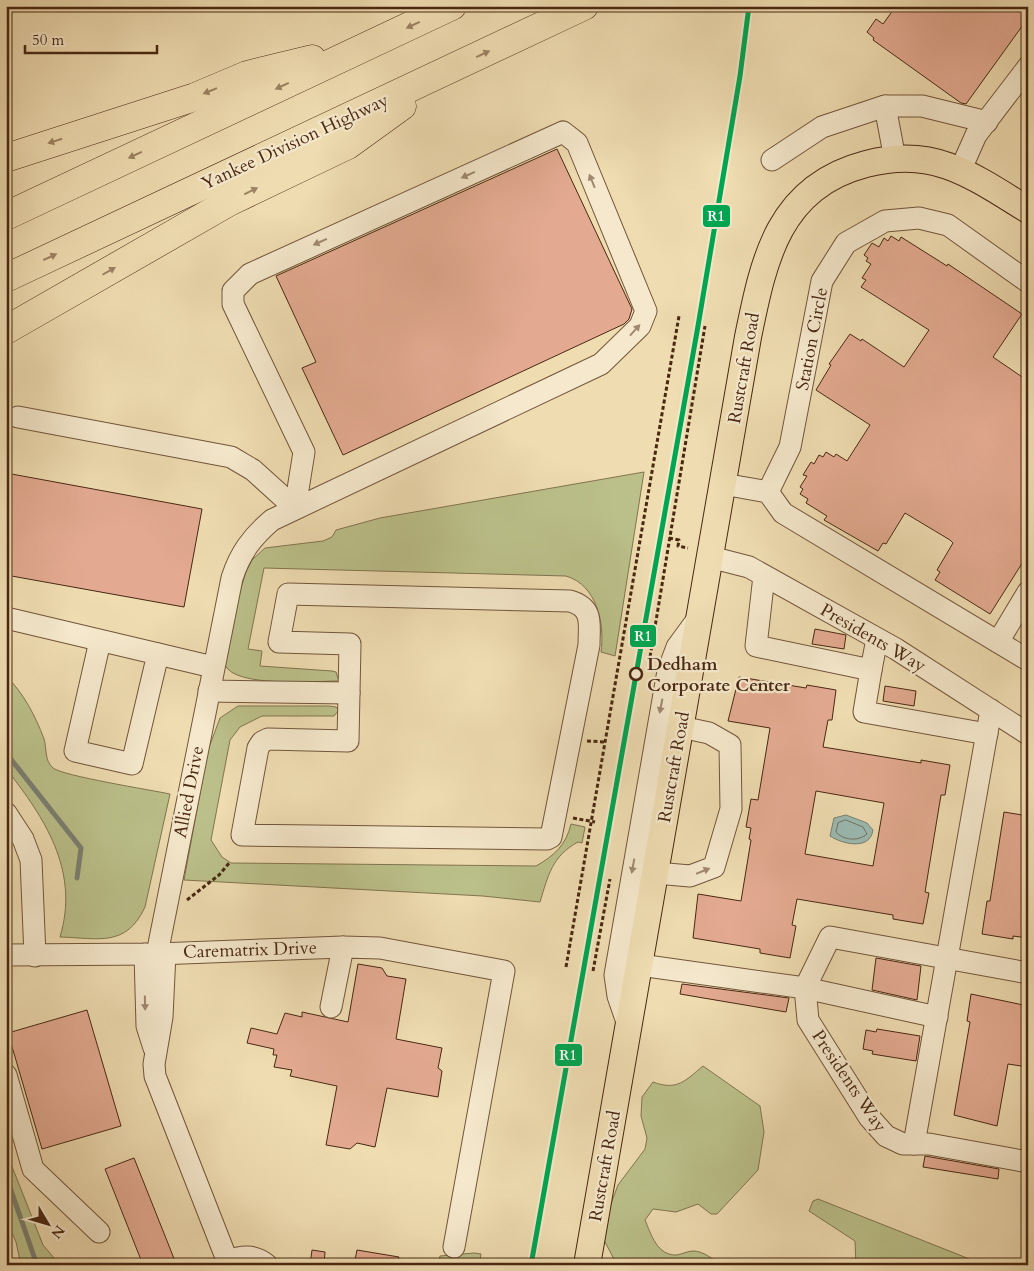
<svg xmlns="http://www.w3.org/2000/svg" width="1034" height="1271" viewBox="0 0 1034 1271" font-family="Cardo,serif">
	<style>
		.green { fill: #bbc08a; stroke: #82744e }
		.water { fill: #9bbab2; stroke: #7a8072 }
		.lines { fill: none; stroke-linecap: round; stroke-linejoin: round }
		.shore { stroke: #727162; stroke-width: 1 }
		.stream { stroke: #7a8072; stroke-width: 5 }
		.building { fill: #e3aa91; stroke: #492812; fill-rule: evenodd }
		.minor-casing { stroke: #72553a; stroke-width: 23 }
		.major-casing { stroke: #492812; stroke-width: 28 }
		.highway-casing { stroke: #492812; stroke-width: 29 }
		.path { stroke: #492812; stroke-width: 3; stroke-dasharray: 4 2.5; stroke-linecap: butt }
		.minor { stroke: #f5e8cc; stroke-width: 21 }
		.major { stroke: #efdcb1; stroke-width: 26 }
		.highway { stroke: #efdcb1; stroke-width: 28 }
		.rail-casing { stroke: #492812; stroke-width: 5.5 }
		.rail { stroke: #f5e8cc; stroke-width: 4; stroke-dasharray: 11; stroke-linecap: butt }
		.rail-1-casing { stroke: #f5e8cc; stroke-width: 9 }
		.rail-1 { stroke: #00a651; stroke-width: 5 }
		.oneway { fill: #9c8262 }
		.oneway2 { fill: #9f886f }
		.stop-dot { fill: #f5e8cc; stroke: #492812; stroke-width: 2.5 }
		.labels { text-anchor: middle; dominant-baseline: central; stroke-width: 4.5; stroke-linejoin: round; paint-order: stroke }
		.street-label { font-size: 18px; fill: #492812; stroke: #f5e8cc }
		.stop-label { font-size: 18px; font-weight: bold; fill: #492812; stroke: #f5e8cc; text-anchor: start }
		.line-badge { stroke: #f5e8cc; stroke-width: 2 }
		.badge-label { font-size: 14px; text-anchor: middle; font-weight: bold; fill: #fff }
	</style>
	<rect width="100%" height="100%" fill="#efdcb1"/>
	<filter id="stains"><feTurbulence type="fractalNoise" baseFrequency=".004" numOctaves="4"/><feColorMatrix values="0 0 0 0 .2 0 0 0 0 .09 0 0 0 0 .02 0 0 0 .5 -.17"/></filter>
	<radialGradient id="worn" r=".72"><stop offset=".6" stop-color="#630" stop-opacity="0"/><stop offset="1" stop-color="#630" stop-opacity=".3"/></radialGradient>
	<g class="green">
		<path d="M 644,472 L 615,656 L 601,652 C 605,624 597,585 566,576 L 264,568 L 248,649 L 262,651 L 260,666 L 332,671 L 336,672 L 339,681 C 316,681 235,688 225,665 L 236,604 L 246,572 L 252,560 L 265,548 L 323,541 L 332,537 L 336,530 L 380,518 Z"/>
		<path d="M 6,676 C 23,692 36,717 44,739 C 47,748 44,760 53,768 C 63,776 151,790 170,794 L 145,907 C 126,948 98,938 60,937 C 79,874 48,823 11,775 L 6,778 Z"/>
		<path d="M 238,706 L 329,706 L 336,707 L 339,710 L 334,716 L 262,716 L 240,727 L 230,740 L 211,840 L 222,857 L 231,863 L 536,866 C 554,856 566,845 571,824 L 585,827 L 582,843 L 578,842 C 552,856 548,876 540,902 L 483,896 L 184,880 L 208,750 L 220,718 Z"/>
		<path d="M 703,1066 L 760,1106 L 764,1132 L 758,1170 L 717,1214 L 711,1214 L 698,1204 L 676,1212 L 653,1209 L 645,1220 C 651,1234 657,1256 677,1255 C 682,1254 688,1251 693,1251 C 703,1251 713,1259 721,1265 L 617,1265 L 604,1240 L 606,1217 L 618,1185 L 645,1149 L 647,1138 L 641,1116 L 642,1097 L 653,1082 C 677,1091 685,1081 703,1066 Z"/>
		<polygon points="6,1160 11,1164 43,1245 60,1265 21,1265 16,1242 6,1219"/>
		<polygon points="818,1199 967,1258 977,1265 856,1265 855,1241 809,1211 813,1201"/>
		<polygon points="474,1253 481,1254 479,1265 438,1265 440,1256"/>
	</g>
	<path class="water" d="M 846,815 L 867,823 L 873,830 C 870,851 842,844 830,836 L 834,818 Z"/>
	<g class="lines">
		<path class="shore" d="M 846,820 L 863,827 L 867,834 C 858,842 843,840 836,832 L 838,823 Z"/>
		<g class="stream">
			<polyline points="6,753 81,848 77,878"/>
			<polyline points="6,1176 37,1265"/>
		</g>
	</g>
	<g class="building">
		<polygon points="896,6 1028,6 1028,18 966,104 961,103 873,40 874,38 867,32 876,19 883,24"/>
		<polygon points="557,149 632,309 629,319 624,324 343,455 302,368 316,362 276,276"/>
		<polygon points="891,236 899,241 901,237 947,266 948,264 1022,314 993,357 1028,381 1028,554 990,614 935,580 940,572 937,570 953,543 950,540 905,513 886,544 883,543 878,551 824,520 827,516 806,503 808,499 800,494 803,489 800,487 807,476 803,475 811,462 814,464 819,455 823,457 826,452 834,457 836,454 847,461 870,425 816,390 831,365 829,364 845,341 850,334 861,341 862,339 904,367 929,330 861,287 866,280 862,278 871,264 866,261 868,258 864,255 872,243 879,247 884,238 888,241"/>
		<polygon points="6,473 202,509 184,607 6,575"/>
		<polygon points="815,629 846,635 844,649 812,644"/>
		<path d="M 739,677 L 806,688 L 807,685 L 836,690 L 832,720 L 828,720 L 823,747 L 921,763 L 921,760 L 950,765 L 945,795 L 941,795 L 925,892 L 929,893 L 923,924 L 893,919 L 893,915 L 797,899 L 792,925 L 796,926 L 790,958 L 760,953 L 760,949 L 693,938 L 698,894 L 741,901 L 751,840 L 749,839 L 751,828 L 746,827 L 751,799 L 758,800 L 770,728 L 728,721 ZM 816,791 L 884,803 L 873,866 L 805,854 Z"/>
		<polygon points="885,686 916,691 914,706 883,701"/>
		<polygon points="1004,812 1028,816 1028,938 1013,936 1013,939 982,934 987,901 990,901"/>
		<polygon points="876,958 921,966 917,1000 872,990"/>
		<polygon points="358,964 382,968 387,976 406,979 396,1039 442,1048 438,1068 442,1071 438,1097 387,1088 375,1147 357,1143 350,1149 326,1145 337,1086 290,1076 292,1070 274,1067 277,1055 273,1055 274,1049 247,1043 251,1028 277,1034 285,1013 302,1017 302,1012 348,1022"/>
		<polygon points="682,984 789,998 786,1012 680,994"/>
		<polygon points="971,994 1028,1006 1028,1067 1008,1064 997,1126 954,1115 970,1022 967,1021"/>
		<polygon points="87,1010 121,1126 42,1149 8,1033"/>
		<polygon points="877,1029 920,1036 916,1061 872,1054 873,1051 863,1049 866,1030 876,1032"/>
		<polygon points="925,1156 999,1169 998,1179 923,1167"/>
		<polygon points="134,1158 175,1261 165,1265 143,1265 105,1169"/>
		<polygon points="312,1250 325,1252 324,1265 310,1265"/>
		<polygon points="357,1250 399,1257 398,1265 354,1265"/>
	</g>
	<g class="lines">
		<defs>
			<g id="minor">
				<polyline points="885,106 895,159"/>
				<polyline points="772,160 822,127 885,106 922,106 987,122"/>
				<polyline points="960,171 976,135 1028,67"/>
				<polyline points="18,417 231,457 253,470 295,508"/>
				<polyline points="723,484 768,492 783,513 1028,660"/>
				<polyline points="768,492 790,447 822,281 846,243 885,221 919,218 948,225 1028,282"/>
				<polyline points="710,557 749,567 896,649 1028,734"/>
				<polyline points="764,576 756,646 871,670 877,639"/>
				<path d="M 288,594 L 570,601 C 594,608 589,624 589,645 L 551,837 L 547,839 L 242,835 L 258,748 L 262,742 L 268,739 L 348,741 L 350,644 L 279,642 Z"/>
				<polyline points="6,618 213,667"/>
				<polyline points="100,641 75,751 132,764 158,654"/>
				<polyline points="998,642 1028,592"/>
				<polyline points="871,670 864,712 987,734"/>
				<polyline points="209,691 349,693"/>
				<polyline points="6,813 23,839 31,860 35,956"/>
				<polyline points="656,873 690,876 714,867 731,809 730,745 709,733 681,727"/>
				<polyline points="165,953 162,1017 154,1064 155,1076 229,1265"/>
				<polyline points="145,954 147,1026 154,1048"/>
				<path d="M 157,954 L 232,578 C 240,553 252,537 272,520 L 601,364 L 640,326 L 646,311 L 577,143 L 563,132 L 250,274 L 233,291 L 233,304 L 304,452 L 295,508"/>
				<polyline points="6,955 157,954 343,947"/>
				<polyline points="640,965 805,988 808,1020 869,1117 886,1136 903,1144 929,1144 1028,1162"/>
				<polyline points="331,1007 343,947 380,948 504,971 454,1247"/>
				<polyline points="937,1017 805,988 830,937 1028,973"/>
				<polyline points="629,1028 618,996 615,975 668,671 677,647 699,617"/>
				<polyline points="6,1075 33,1169 99,1232"/>
				<polyline points="914,1144 991,710"/>
				<path d="M 227,1261 C 241,1256 254,1254 267,1265"/>
			</g>
			<path id="major" d="M 587,1265 L 748,337 C 764,259 778,187 866,164 C 893,157 921,156 948,166 C 976,176 1002,194 1028,210"/>
			<g id="highway">
				<polyline points="6,158 195,97 247,75 312,59"/>
				<polyline points="6,216 452,6"/>
				<polyline points="6,278 584,6"/>
				<polyline points="6,330 229,202 348,145 402,106"/>
			</g>
		</defs>
		<use href="#minor" class="minor-casing"/>
		<use href="#major" class="major-casing"/>
		<use href="#highway" class="highway-casing"/>
		<g class="path">
			<polyline points="669,538 679,540 678,546 688,548"/>
			<polyline points="649,663 705,326"/>
			<polyline points="587,741 605,742"/>
			<polyline points="573,818 595,822"/>
			<polyline points="187,900 219,875 230,862"/>
			<polyline points="566,967 679,316"/>
			<polyline points="593,971 610,879"/>
		</g>
		<use href="#minor" class="minor"/>
		<use href="#major" class="major"/>
		<use href="#highway" class="highway"/>
		<defs>
			<polyline id="rail" points="531,1265 698,326 740,76 749,6"/>
		</defs>
		<use href="#rail" class="rail-casing"/>
		<use href="#rail" class="rail"/>
		<defs>
			<polyline id="rail-1" points="531,1265 698,326 740,76 749,6"/>
		</defs>
		<use href="#rail-1" class="rail-1-casing"/>
		<use href="#rail-1" class="rail-1"/>
	</g>
	<defs><path id="oneway-solid" d="M-6-.8H1V-3.2L6.5 0L1 3.2V.8H-6Z" transform="scale(1.25)"/></defs>
	<g class="oneway">
		<use href="#oneway-solid" transform="translate(413 25) rotate(155)"/>
		<use href="#oneway-solid" transform="translate(483 54) rotate(-25)"/>
		<use href="#oneway-solid" transform="translate(282 86) rotate(155)"/>
		<use href="#oneway-solid" transform="translate(210 91) rotate(158)"/>
		<use href="#oneway-solid" transform="translate(55 141) rotate(162)"/>
		<use href="#oneway-solid" transform="translate(135 155) rotate(155)"/>
		<use href="#oneway-solid" transform="translate(251 191) rotate(-26)"/>
		<use href="#oneway-solid" transform="translate(50 257) rotate(-25)"/>
		<use href="#oneway-solid" transform="translate(109 271) rotate(-30)"/>
	</g>
	<g class="oneway2">
		<use href="#oneway-solid" transform="translate(468 175) rotate(156)"/>
		<use href="#oneway-solid" transform="translate(592 181) rotate(-112)"/>
		<use href="#oneway-solid" transform="translate(320 242) rotate(156)"/>
		<use href="#oneway-solid" transform="translate(635 330) rotate(-48)"/>
		<use href="#oneway-solid" transform="translate(661 706) rotate(101)"/>
		<use href="#oneway-solid" transform="translate(633 866) rotate(100)"/>
		<use href="#oneway-solid" transform="translate(703 871) rotate(-22)"/>
		<use href="#oneway-solid" transform="translate(145 1003) rotate(89)"/>
	</g>
	<circle class="stop-dot" cx="636" cy="674" r="6"/>
	<g class="labels">
		<g class="street-label">
			<text transform="translate(295 142) rotate(-25)">Yankee Division Highway</text>
			<text transform="translate(812 339) rotate(-79)">Station Circle</text>
			<text transform="translate(744 368) rotate(-80)">Rustcraft Road</text>
			<text transform="translate(873 638) rotate(30)">Presidents Way</text>
			<text transform="translate(674 767) rotate(-80)">Rustcraft Road</text>
			<text transform="translate(189 792) rotate(-79)">Allied Drive</text>
			<text transform="translate(250 950) rotate(-2)">Carematrix Drive</text>
			<text transform="translate(849 1081) rotate(56)">Presidents Way</text>
			<text transform="translate(605 1166) rotate(-80)">Rustcraft Road</text>
		</g>
		<g class="stop-label">
			<text x="647" y="664">Dedham<tspan x="647" dy="21">Corporate Center</tspan></text>
		</g>
	</g>
	<g class="line-badge">
		<rect x="702" y="204" width="29" height="24" rx="5" fill="#00a651"/>
		<rect x="629" y="624" width="28" height="24" rx="5" fill="#00a651"/>
		<rect x="554" y="1043" width="29" height="24" rx="5" fill="#00a651"/>
	</g>
	<g class="badge-label">
		<text x="716" y="221">R1</text>
		<text x="643" y="641">R1</text>
		<text x="568" y="1060">R1</text>
	</g>
	<rect width="1034" height="1271" fill="none" stroke="#efdcb1" stroke-width="25"/>
	<rect x="8" y="8" width="1019" height="1256" fill="none" stroke="#492812" stroke-width="2.5"/>
	<rect x="12" y="12" width="1009" height="1246" fill="none" stroke="#492812"/>
	<g transform="translate(48 1224) rotate(128)" stroke="#f5e8cc" stroke-width="4" paint-order="stroke">
	<path d="M0-4L9 19L0 12L-9 19Z" fill="#492812"/>
	<text y="-8" font-size="14" font-weight="bold" text-anchor="middle" fill="#492812">N</text>
	</g>
	<path d="M25 45v8h132v-8" fill="none" stroke="#492812" stroke-width="2.5"/>
	<text x="32" y="45" font-size="15" fill="#492812" stroke="#f5e8cc" stroke-width="4" paint-order="stroke">50 m</text>
	<rect width="100%" height="100%" filter="url(#stains)"/>
	<rect width="100%" height="100%" fill="url(#worn)"/>
</svg>
